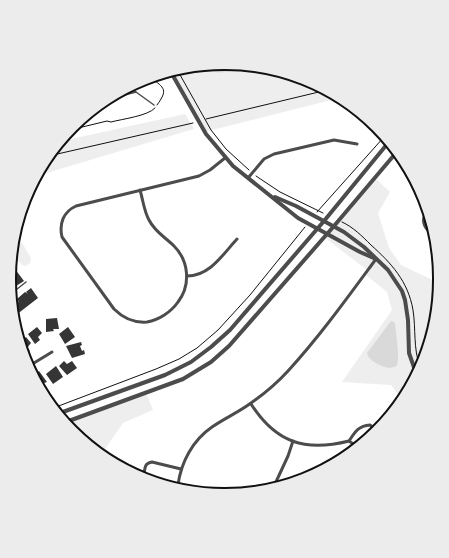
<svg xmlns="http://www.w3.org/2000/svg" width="449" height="558" viewBox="0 0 449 558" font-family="'PT Sans Narrow',sans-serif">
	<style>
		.green { fill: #eee }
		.water { fill: #d9d9d9 }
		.building { fill: #353535 }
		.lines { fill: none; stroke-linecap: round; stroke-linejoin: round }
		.path { stroke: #111; stroke-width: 1 }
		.service { stroke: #4c4c4c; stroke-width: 1.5 }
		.minor { stroke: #4c4c4c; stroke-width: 3 }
		.tertiary { stroke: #4c4c4c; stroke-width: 4 }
		.rim { fill: none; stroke: #111; stroke-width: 2 }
	</style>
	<rect width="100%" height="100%" fill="#fff"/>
	<g class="green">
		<polygon points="225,64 307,80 335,99 204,132 172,74"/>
		<polygon points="185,114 194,129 40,175 62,141"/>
		<polygon points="375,178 390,192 378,213 389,248 401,265 439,283 424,362 400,397 391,385 342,382 392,310 387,292 365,274 367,270 324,237"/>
		<polygon points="18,236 31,258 30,263 26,266 22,265 14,256"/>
		<polygon points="146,393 153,410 123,423 103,452 72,431 66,422"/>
	</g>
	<g class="water">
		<path d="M 225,64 L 242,67 C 230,71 217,77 206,67 Z"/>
		<path d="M 391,321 L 394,322 L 395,324 C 396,332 400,360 397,365 C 392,373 368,362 367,353 Z"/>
	</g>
	<g class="building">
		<polygon points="12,265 24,281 13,288 10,283 9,279"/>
		<polygon points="31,288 38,298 16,315 14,302 16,300 19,302 17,299 25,292 28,294 26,292"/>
		<polygon points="57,318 59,329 53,329 54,331 46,332 46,319"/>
		<polygon points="37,327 42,333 38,337 40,340 35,344 28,334"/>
		<polygon points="68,327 75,337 65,344 59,334"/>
		<polygon points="26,337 31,343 27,348 30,351 24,355 21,341"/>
		<polygon points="81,342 82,345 80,346 82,351 84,350 85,354 72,358 66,346"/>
		<polygon points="64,361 67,364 72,361 77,368 67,375 59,366"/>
		<polygon points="56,366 63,377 53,384 46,374"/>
		<polygon points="39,371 47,382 44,383 44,382 41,384 34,375"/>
	</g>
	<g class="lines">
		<g class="path">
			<polyline points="179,73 211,130 226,149 249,170"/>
			<path d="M 151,78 C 165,88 168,90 157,105"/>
			<polyline points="206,119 323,91"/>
			<path d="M 70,130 L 107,121 L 111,122 C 122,119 148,116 155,108"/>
			<polyline points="70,130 73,133 76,131 77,128"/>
			<polyline points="53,155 193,123"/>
			<polyline points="256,176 280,192 323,213"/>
			<polyline points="317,212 384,137"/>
			<path d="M 342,222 C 353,227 362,236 371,245 C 391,263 408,281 413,310 C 416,329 413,348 420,367"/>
			<polyline points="56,407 156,369 179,359 197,348 218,330 250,295 305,227"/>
		</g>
		<g class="service">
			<polyline points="130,88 136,92"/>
			<polyline points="117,97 136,92 154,105"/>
			<polyline points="12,293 26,282"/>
		</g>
		<g class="minor">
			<polyline points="248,178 264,159 274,154 334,140 357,144"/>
			<path d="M 140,190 C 143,200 144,211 149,220 C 155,232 165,237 174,246 C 189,261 191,285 178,302 C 171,312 159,320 147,322 C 134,323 123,318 114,309 L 62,237 C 59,224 63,212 76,206 L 199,176 L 210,170 L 225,158"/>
			<path d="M 427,211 C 421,219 423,227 431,233"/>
			<path d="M 187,276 C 210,276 223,254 237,239"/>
			<polyline points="29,366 52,352"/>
			<path d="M 251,404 C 276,443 305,452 349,441"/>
			<path d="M 356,446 L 349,441 C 355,432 358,426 370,425 L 377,431"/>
			<path d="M 147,479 L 144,474 C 145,467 145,463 152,462 L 181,469"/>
			<polyline points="275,484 288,456 293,441"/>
			<path d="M 178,485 C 181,462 193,440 212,427 C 225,418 239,412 251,403 C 264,394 277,383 288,371 C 320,336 348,297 376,259"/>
		</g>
		<g class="tertiary">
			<polyline points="172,74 206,134 233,166 298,218 360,252 376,259"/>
			<polyline points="275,197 296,206 344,232 364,247 388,270 402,291 405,300 408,320 409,353 416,373"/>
			<polyline points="60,413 165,375 191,362 211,347 230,330 324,221 388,143"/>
			<polyline points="66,422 183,379 211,362 229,346 334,226 395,154"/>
		</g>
	</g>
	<path d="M0 0H449V558H0ZM224 70H225A208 208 0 0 1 433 278V280A208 208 0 0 1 225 488H224A208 208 0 0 1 16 280V278A208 208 0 0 1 224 70Z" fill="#ececec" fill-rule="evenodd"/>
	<path class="rim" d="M224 70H225A208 208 0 0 1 433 278V280A208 208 0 0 1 225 488H224A208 208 0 0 1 16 280V278A208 208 0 0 1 224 70Z"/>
</svg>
